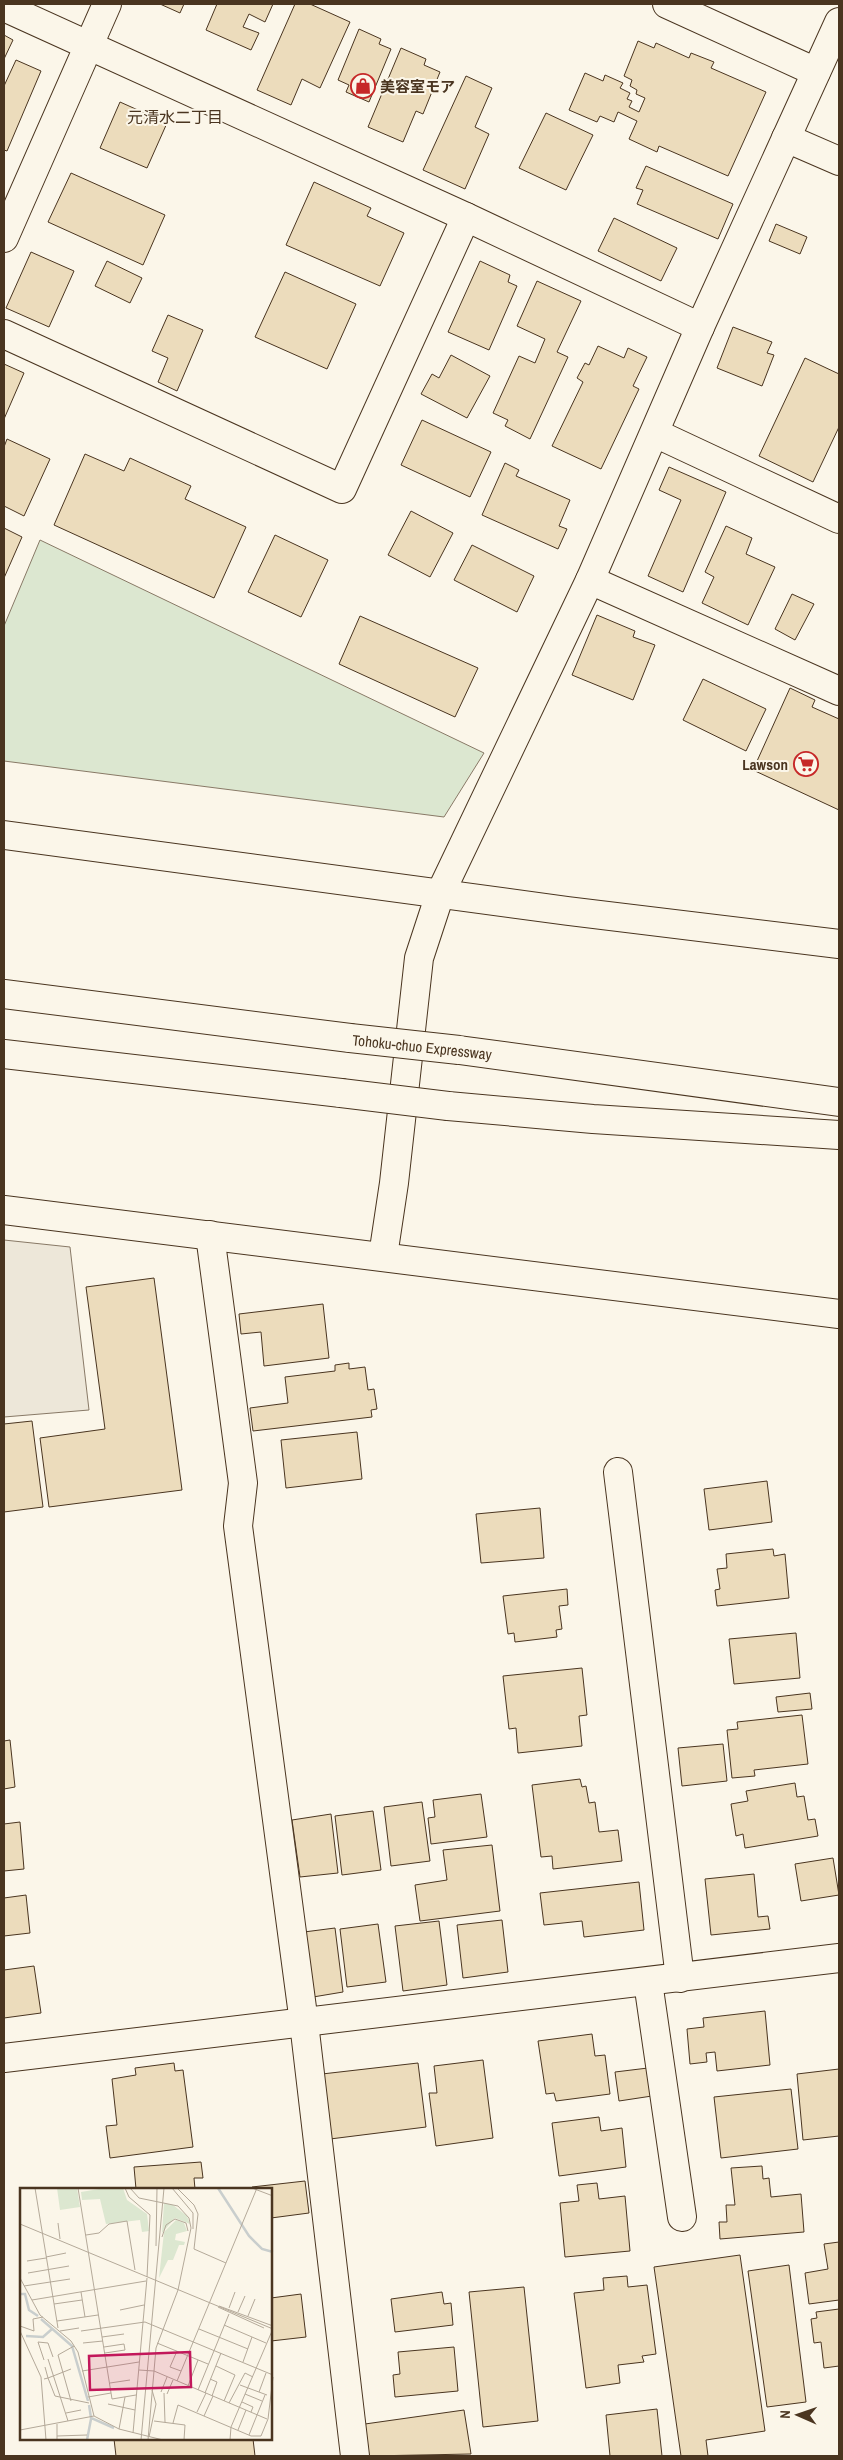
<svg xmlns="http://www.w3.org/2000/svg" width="843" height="2460" viewBox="0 0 843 2460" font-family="'Archivo Narrow','Noto Sans JP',sans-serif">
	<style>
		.green { fill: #dce7d0; stroke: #887966 }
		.parking { fill: #ede7d9; stroke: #887966 }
		.building { fill: #ecdcbc; stroke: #4a3520 }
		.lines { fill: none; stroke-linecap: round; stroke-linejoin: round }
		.minor-casing { stroke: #4a3520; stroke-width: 30 }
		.highway-casing { stroke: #4a3520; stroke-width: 30 }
		.minor { stroke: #fbf6e9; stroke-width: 28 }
		.highway { stroke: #fbf6e9; stroke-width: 28 }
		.highway-bridge-casing { stroke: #4a3520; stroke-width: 30; stroke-linecap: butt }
		.highway-bridge { stroke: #fbf6e9; stroke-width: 28 }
		.labels { text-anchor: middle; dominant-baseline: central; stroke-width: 4; stroke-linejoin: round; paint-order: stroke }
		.poi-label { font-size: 15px; font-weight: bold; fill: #4a3520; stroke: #fbf6e9; text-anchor: start }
		.street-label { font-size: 15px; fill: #4a3520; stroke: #fbf6e9 }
		.neighbourhood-label { font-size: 16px; fill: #4a3520; stroke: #fbf6e9 }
		.inset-river { fill: none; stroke: #c9cecd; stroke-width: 2.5 }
		.inset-road { fill: none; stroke: #b4a999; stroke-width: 1 }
		.view { fill: #c2185b; fill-opacity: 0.15; stroke: #c2185b; stroke-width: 2.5 }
		.inset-edge { fill: none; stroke: #4a3520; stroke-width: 2.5 }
	</style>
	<rect width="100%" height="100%" fill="#fbf6e9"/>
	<polygon class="green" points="40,540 484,753 444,817 4,761 4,626"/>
	<polygon class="parking" points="4,1240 70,1247 89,1410 4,1417"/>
	<g class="building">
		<polygon points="160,4 184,4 180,13"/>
		<polygon points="217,4 273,4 265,22 249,14 243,27 259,33 251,50 206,30"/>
		<polygon points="295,4 310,4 350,22 320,88 302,79 291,105 257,90"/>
		<polygon points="359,29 381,39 379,44 391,49 369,102 346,92 349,85 338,80"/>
		<polygon points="4,35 13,40 4,59"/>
		<polygon points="638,41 654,48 656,43 689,58 691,53 714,62 711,68 766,92 728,176 659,146 657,152 629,139 637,121 618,112 614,122 600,116 597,122 569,110 585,73 603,81 605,75 623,83 620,88 630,93 627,99 632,101 629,107 639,112 645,98 636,94 637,90 630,86 632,80 624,76"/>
		<polygon points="401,48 426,59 424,65 440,72 423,114 416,111 403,142 368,127"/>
		<polygon points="16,60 41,71 7,151 4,150 4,86"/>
		<polygon points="466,76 492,88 475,127 489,134 465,189 423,170"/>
		<polygon points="120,102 167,123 147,168 100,148"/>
		<polygon points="546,113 593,135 566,190 519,168"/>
		<polygon points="646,166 733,204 718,239 637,204 643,190 636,188"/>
		<polygon points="71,173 165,215 143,265 48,222"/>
		<polygon points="314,182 371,208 367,216 404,233 380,286 286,245"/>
		<polygon points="614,218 677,248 661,281 598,251"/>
		<polygon points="776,224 807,237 800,254 769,241"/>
		<polygon points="31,252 74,271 49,327 6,308"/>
		<polygon points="107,261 142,278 130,303 95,286"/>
		<polygon points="480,261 510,275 508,282 517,286 489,350 448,332"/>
		<polygon points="285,272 356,304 327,369 255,337"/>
		<polygon points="537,281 581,301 557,352 568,357 530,439 505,426 508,420 493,413 519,356 535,363 545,339 517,326"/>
		<polygon points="168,315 203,330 177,391 158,382 168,358 152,351"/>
		<polygon points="733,327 772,342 767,353 774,355 762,386 717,368"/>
		<polygon points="598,346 624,358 628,348 647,357 633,386 639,389 601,469 552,446 583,382 577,378 585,363 589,365"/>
		<polygon points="451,355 490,376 467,418 421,394 432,374 439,378"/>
		<polygon points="805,358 839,374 839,427 813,482 759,456"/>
		<polygon points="4,364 24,373 4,419"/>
		<polygon points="422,420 491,452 470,497 401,465"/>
		<polygon points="7,439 50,459 24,516 4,506 4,447"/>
		<polygon points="85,454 124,471 130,458 191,486 185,499 246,527 214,598 54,525"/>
		<polygon points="505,463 519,470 516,476 570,500 559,526 567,529 558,549 482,515"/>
		<polygon points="669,467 726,492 683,592 648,576 681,500 659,490"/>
		<polygon points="411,511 453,533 430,577 388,555"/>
		<polygon points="726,526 752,538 746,554 775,567 748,625 702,603 714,577 705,572"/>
		<polygon points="4,528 22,537 4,578"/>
		<polygon points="275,535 328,560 301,617 248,592"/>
		<polygon points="472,545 534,576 517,612 454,580"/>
		<polygon points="792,594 814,604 795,640 775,629"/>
		<polygon points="597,615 635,631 633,637 655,645 633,700 572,675"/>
		<polygon points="360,616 478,668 455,717 339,664"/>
		<polygon points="703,679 766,709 746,751 683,720"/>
		<polygon points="790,688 815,700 812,707 839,719 839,810 753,770"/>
		<polygon points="154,1278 182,1490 49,1507 40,1438 105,1429 86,1287"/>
		<polygon points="323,1304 329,1358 264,1366 261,1332 241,1334 239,1314"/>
		<polygon points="349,1363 349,1369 365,1367 368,1390 374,1389 377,1409 371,1410 372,1417 253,1431 250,1408 288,1403 285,1377 335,1371 335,1365"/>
		<polygon points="32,1421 43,1507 4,1512 4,1424"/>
		<polygon points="357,1432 362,1479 286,1488 281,1440"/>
		<polygon points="767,1481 772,1522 709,1530 704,1489"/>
		<polygon points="540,1508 544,1558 481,1563 476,1514"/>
		<polygon points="773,1549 774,1556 785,1554 789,1598 717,1606 715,1590 720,1589 717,1569 727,1568 726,1554"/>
		<polygon points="567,1589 568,1605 559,1606 562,1629 556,1630 557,1637 515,1642 514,1633 508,1634 503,1596"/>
		<polygon points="796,1633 800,1678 734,1684 729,1639"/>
		<polygon points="582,1668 587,1715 579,1716 582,1746 518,1753 516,1728 509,1729 503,1676"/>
		<polygon points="810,1693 812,1709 778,1712 776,1697"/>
		<polygon points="802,1715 808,1764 754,1770 755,1776 732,1778 727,1730 738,1729 737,1722"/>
		<polygon points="10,1740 15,1787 4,1789 4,1741"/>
		<polygon points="723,1744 727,1781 682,1786 678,1748"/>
		<polygon points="580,1779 582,1787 586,1786 589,1803 595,1802 599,1832 618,1830 622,1861 553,1869 552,1856 541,1857 532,1785"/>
		<polygon points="795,1783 797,1797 804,1796 808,1820 815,1819 818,1836 745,1848 743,1834 736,1836 731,1804 748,1801 746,1791"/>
		<polygon points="481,1794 487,1837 431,1844 428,1818 435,1817 433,1800"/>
		<polygon points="422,1802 430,1861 391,1866 384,1807"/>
		<polygon points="373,1811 381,1870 342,1875 335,1816"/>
		<polygon points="331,1814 338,1873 300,1877 292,1820"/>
		<polygon points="20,1822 24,1869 4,1871 4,1824"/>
		<polygon points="492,1845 500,1911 420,1921 415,1885 447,1880 443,1850"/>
		<polygon points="833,1858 839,1895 801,1901 795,1864"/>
		<polygon points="754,1874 758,1917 768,1916 770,1929 711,1935 705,1879"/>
		<polygon points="639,1882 644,1930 584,1937 582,1921 544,1925 540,1893"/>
		<polygon points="26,1895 30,1933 4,1936 4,1898"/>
		<polygon points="502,1920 508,1972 463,1978 457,1925"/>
		<polygon points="439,1921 447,1985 403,1991 395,1926"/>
		<polygon points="378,1924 386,1982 347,1987 340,1929"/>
		<polygon points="335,1928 343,1992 313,1997 304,1932"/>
		<polygon points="34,1966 41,2013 4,2018 4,1970"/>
		<polygon points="765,2011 770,2065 717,2071 715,2052 706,2053 707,2062 690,2064 687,2029 704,2027 703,2018"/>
		<polygon points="592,2034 595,2056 605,2055 610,2094 556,2101 554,2093 546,2094 538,2041"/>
		<polygon points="483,2060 493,2138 436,2146 429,2093 437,2093 434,2066"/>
		<polygon points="174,2063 175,2071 183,2070 193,2147 110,2158 106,2126 117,2125 112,2079 136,2075 135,2068"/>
		<polygon points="418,2063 426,2127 330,2139 322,2074"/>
		<polygon points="648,2068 652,2096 619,2101 615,2072"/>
		<polygon points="839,2069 839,2136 803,2140 797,2074"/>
		<polygon points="791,2089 798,2149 721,2158 714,2097"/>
		<polygon points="599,2117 601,2131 622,2128 626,2167 559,2176 552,2123"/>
		<polygon points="201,2162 203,2178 194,2178 195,2189 136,2189 134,2167"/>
		<polygon points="762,2166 763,2179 769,2178 771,2197 801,2194 804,2232 720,2239 719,2222 727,2222 726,2205 735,2205 731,2168"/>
		<polygon points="305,2181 309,2213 271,2218 271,2189 252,2189 252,2187"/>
		<polygon points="597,2183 599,2199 625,2196 630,2251 565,2257 560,2203 579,2201 577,2185"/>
		<polygon points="839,2242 839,2300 809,2304 805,2273 828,2269 824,2244"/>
		<polygon points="740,2255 765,2431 706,2440 708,2456 681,2456 654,2267"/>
		<polygon points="789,2265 806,2402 767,2407 748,2271"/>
		<polygon points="627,2276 628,2287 647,2285 656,2354 642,2356 644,2362 618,2365 620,2383 586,2388 574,2293 604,2290 603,2278"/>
		<polygon points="524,2287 538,2421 483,2427 469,2292"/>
		<polygon points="442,2292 444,2304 451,2303 453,2325 395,2332 391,2299"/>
		<polygon points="301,2294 306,2337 271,2341 271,2298"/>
		<polygon points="839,2309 839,2366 824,2368 821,2342 814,2343 811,2319 817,2318 816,2312"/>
		<polygon points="454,2347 458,2391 395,2397 393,2375 400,2374 398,2352"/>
		<polygon points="657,2409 662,2456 610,2456 606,2415"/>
		<polygon points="464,2410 471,2454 369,2456 365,2424"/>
		<polygon points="114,2439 253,2439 255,2456 116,2456"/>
	</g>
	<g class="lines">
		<defs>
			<g id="minor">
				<polyline points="667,4 816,72"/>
				<polyline points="4,7 466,217 700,327"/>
				<polyline points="786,138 839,161"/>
				<polyline points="4,238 107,4"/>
				<polyline points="4,334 342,489 466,217"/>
				<polyline points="655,433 839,519"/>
				<polyline points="590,580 839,691"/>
				<polyline points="4,835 568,911 839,944"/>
				<polyline points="4,1210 839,1314"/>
				<polyline points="210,1235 243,1483 238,1526 304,2023 355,2456"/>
				<polyline points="383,1256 394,1183 419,958 440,894 590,580 700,327 839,22"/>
				<polyline points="618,1472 680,1978"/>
				<polyline points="648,1982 682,2217"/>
				<polyline points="4,2058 839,1958"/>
			</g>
			<g id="highway">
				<polyline points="4,994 350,1038"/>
				<polyline points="459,1050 839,1102"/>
				<polyline points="4,1054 341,1093"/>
				<polyline points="448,1106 593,1119 839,1135"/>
			</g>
		</defs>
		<use href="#minor" class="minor-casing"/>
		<use href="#highway" class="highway-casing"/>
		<use href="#minor" class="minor"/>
		<use href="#highway" class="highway"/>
		<defs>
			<g id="highway-bridge">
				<polyline points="350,1038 459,1050"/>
				<polyline points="341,1093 448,1106"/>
			</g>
		</defs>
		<use href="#highway-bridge" class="highway-bridge-casing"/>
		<use href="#highway-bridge" class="highway-bridge"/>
	</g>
	<defs>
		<symbol id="shop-ring" viewBox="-11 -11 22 22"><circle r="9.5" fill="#fbf6e9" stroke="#c62828" stroke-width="1.5"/><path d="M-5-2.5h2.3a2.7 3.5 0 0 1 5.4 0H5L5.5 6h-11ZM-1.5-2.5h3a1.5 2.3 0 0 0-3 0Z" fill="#c62828"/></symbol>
		<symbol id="supermarket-ring" viewBox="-11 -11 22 22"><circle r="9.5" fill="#fbf6e9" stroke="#c62828" stroke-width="1.5"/><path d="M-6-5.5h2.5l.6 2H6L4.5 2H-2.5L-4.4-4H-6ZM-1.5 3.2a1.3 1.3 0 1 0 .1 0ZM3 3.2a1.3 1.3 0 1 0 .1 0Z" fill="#c62828"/></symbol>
	</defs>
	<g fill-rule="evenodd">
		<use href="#shop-ring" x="349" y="72" width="28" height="28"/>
		<use href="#supermarket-ring" x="792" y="750" width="28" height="28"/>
	</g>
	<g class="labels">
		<g class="poi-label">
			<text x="380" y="86">美容室モア</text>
			<text x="788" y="764" text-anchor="end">Lawson</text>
		</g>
		<g class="street-label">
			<text transform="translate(422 1047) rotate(6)">Tohoku-chuo Expressway</text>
		</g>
		<g class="neighbourhood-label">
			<text x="175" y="117">元清水二丁目</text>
		</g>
	</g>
	<g transform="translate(20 2188)">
		<rect width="252" height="252" fill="#fbf6e9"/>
		<path d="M 37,0 L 57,0 L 60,19 L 40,22 ZM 85,0 L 103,0 L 107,12 L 127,26 L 129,43 L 122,44 L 120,32 L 86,36 L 80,11 L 62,12 L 61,4 ZM 144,15 L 153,17 L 167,28 L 170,36 L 155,30 L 142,45 ZM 156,32 L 164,35 L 167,43 L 156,46 L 155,52 L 165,54 L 164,57 L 159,57 L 153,72 L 148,72 L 139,90 L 144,44 Z" fill="#dce7d0"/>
		<path class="inset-river" d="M 198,0 L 229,48 L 242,61 L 253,64M 0,106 L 5,106 L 9,122 L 18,128M 21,131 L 52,158 L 68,213M 6,148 L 23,149 L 32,141M 69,217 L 71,230 L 94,240M 67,252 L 71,231"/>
		<path class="inset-road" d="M 15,0 L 38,140M 58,0 L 92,211 L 116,207M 105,0 L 109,9 L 130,27 L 127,89M 110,0 L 119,10 L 158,18 L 169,30 L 171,40 L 158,102M 152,0 L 173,25 L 173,41M 157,0 L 174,17 L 178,26 L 174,61 L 206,75M 232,0 L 253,8M 38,35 L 40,51M 0,36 L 253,141M 66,47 L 79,45 L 89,36 L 107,33 L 115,82M 142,49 L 146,37 L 155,31 L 166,35 L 168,43M 136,58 L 137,0M 26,69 L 46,65M 7,73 L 26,70M 8,85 L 49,78M 0,90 L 20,127 L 51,153 L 58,164 L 74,228 L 99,241 L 143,252M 4,98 L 50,91M 61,104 L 65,129M 12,112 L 126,93M 34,116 L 62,112M 199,118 L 253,138M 198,119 L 244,140M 209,120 L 215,104M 100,122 L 124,117M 218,124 L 225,108M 228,128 L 235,111M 37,133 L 78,127M 204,137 L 246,155M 0,138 L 14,143 L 13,131 L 23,129M 179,141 L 228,161M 0,143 L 21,189 L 26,252M 40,143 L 59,140M 61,143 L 125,134 L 253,187M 82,149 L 104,146M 63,155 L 83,153M 137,155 L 188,176M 84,159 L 104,156 L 105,162 L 85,165M 157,163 L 150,179 L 161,183M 38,167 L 51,213M 38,167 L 54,158M 28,171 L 48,233M 24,172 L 18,154 L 28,155 L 33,169M 223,174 L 232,149M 196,178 L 215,187 L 204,213M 25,179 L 28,190 L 51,181M 119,182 L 134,183 L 247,231M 62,183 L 119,174M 24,191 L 28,190 L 35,208 L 69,215M 190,191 L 197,194 L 192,208M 157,193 L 237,0M 90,195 L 110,192M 220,197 L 247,207M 168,198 L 178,172M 178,202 L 209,126M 141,204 L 147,189M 239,204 L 246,185M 144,205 L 145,234M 185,205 L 201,165M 147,206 L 153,192M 225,206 L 242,213M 68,209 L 91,205M 222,214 L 233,219 L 231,224M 209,215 L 225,185 L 233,189M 88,216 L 115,222M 177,224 L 186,205M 46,225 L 61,222M 184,228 L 193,208M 134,233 L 165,237 L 164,252M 153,235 L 158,217 L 231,248 L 241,248 L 248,231 L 253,189M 37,236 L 37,252M 99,241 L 105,209M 0,242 L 74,228M 218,242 L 226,222M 113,245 L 127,90M 229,247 L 245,207M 37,248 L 67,247M 129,249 L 136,216 L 132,202M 121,252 L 144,0M 128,252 L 136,160 L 158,102M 210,252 L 211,239 L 252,143"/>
		<path class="view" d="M 170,164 L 171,199 L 70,202 L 69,168 Z"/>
		<rect width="252" height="252" class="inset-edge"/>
	</g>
	<rect width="843" height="2460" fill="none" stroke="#4a3520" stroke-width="10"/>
	<g transform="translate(798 2415) rotate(272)" stroke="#fbf6e9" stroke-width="4" paint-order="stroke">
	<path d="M0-4L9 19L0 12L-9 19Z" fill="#4a3520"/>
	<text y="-8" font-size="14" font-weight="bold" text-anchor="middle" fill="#4a3520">N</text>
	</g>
</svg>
